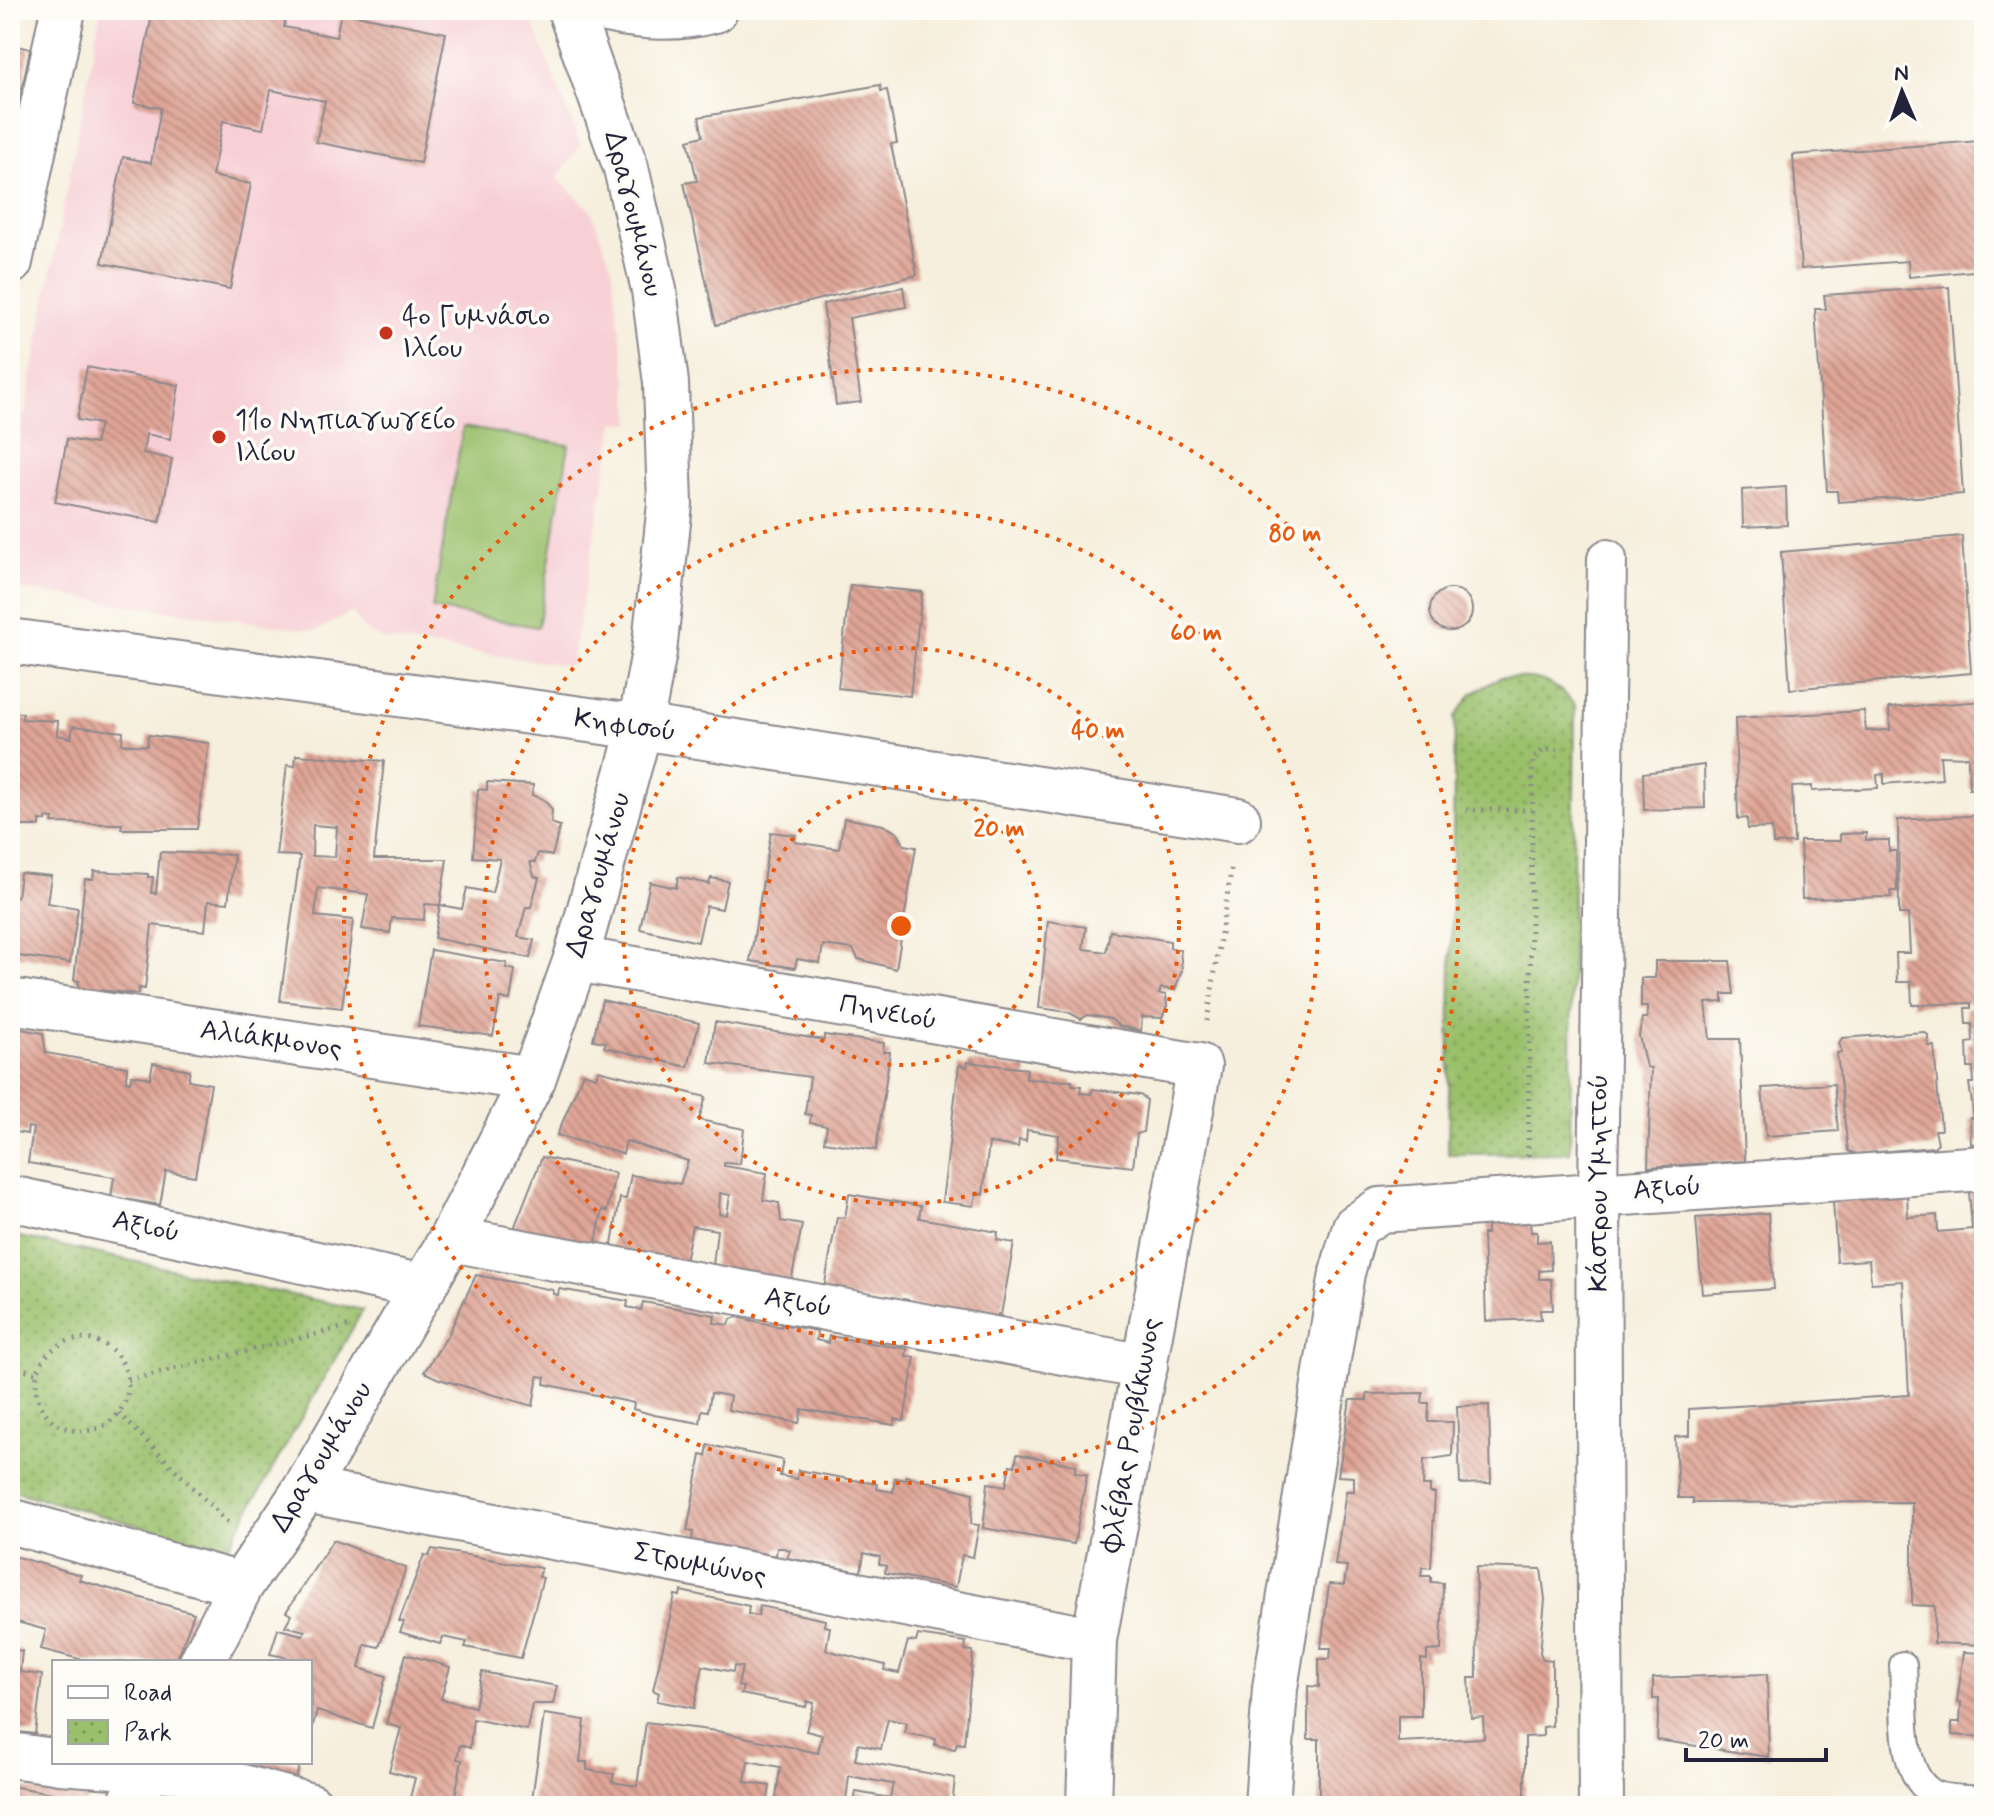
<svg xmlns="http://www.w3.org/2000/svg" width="1994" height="1816" viewBox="0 0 1994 1816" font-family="Mynerve,sans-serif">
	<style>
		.built { fill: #f7cfd5 }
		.park { fill: url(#park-dots); stroke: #5e7153; stroke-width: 2 }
		.garden { fill: #9ac06b; stroke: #5e7153; stroke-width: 2 }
		.building { fill: url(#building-back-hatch); fill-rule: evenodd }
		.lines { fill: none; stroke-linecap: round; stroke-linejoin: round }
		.service-casing { stroke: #8c888c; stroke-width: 30 }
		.pedestrian-casing { stroke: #8c888c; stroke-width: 42 }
		.minor-casing { stroke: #8c888c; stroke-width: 48 }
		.tertiary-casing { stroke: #8c888c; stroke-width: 48 }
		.path { stroke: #8c888c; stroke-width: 5; stroke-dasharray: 2 6; stroke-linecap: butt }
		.service { stroke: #fff; stroke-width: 26 }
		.pedestrian { stroke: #fff; stroke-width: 38 }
		.minor { stroke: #fff; stroke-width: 44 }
		.tertiary { stroke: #fff; stroke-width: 44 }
		.ring { fill: none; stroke: #e8590c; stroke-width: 4; stroke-dasharray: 4 8 }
		.poi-dot { fill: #c8321e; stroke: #fdfcf7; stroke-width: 3 }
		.labels { text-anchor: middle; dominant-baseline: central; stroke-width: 7; stroke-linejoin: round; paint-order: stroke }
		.street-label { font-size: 28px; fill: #22223b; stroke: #fdfcf7 }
		.poi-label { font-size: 28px; fill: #22223b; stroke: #fdfcf7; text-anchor: start }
		.centre { fill: #e8590c; stroke: #fdfcf7; stroke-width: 4 }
		.ring-label { font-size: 24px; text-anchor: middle; font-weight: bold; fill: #e8590c; stroke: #fdfcf7; stroke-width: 7; stroke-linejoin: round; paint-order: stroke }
	</style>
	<defs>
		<pattern id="park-dots" width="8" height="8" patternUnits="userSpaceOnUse" patternTransform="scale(2)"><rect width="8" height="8" fill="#9ac06b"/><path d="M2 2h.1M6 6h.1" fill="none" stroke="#7d9c59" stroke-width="1.8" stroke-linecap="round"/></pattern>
		<pattern id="building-back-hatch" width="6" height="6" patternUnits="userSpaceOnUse" patternTransform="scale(2)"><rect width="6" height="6" fill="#dfa596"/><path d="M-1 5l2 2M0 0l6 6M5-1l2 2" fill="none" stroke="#b4867c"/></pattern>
	</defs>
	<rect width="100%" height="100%" fill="#fdfcf7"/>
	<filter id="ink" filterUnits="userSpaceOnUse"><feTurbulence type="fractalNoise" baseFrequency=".0125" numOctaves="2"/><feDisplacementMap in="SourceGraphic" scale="16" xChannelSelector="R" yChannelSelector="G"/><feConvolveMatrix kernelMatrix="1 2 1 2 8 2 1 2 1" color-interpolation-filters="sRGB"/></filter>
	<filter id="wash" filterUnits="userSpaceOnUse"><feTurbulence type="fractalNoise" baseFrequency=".006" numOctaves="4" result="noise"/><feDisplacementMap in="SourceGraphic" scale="32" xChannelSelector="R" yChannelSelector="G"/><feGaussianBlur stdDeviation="1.8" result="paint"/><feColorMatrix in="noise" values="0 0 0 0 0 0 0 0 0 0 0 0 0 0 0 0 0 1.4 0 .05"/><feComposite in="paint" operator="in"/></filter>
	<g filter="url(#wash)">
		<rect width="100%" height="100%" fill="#f6efdd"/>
		<polygon class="built" points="101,10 499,10 534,25 581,146 557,178 591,210 612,268 632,423 615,422 571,666 382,639 365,630 352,612 316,631 10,588 10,489"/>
		<g class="park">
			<path d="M 1501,677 C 1536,678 1552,676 1575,706 L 1570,1153 L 1448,1154 L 1455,717 L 1472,694 Z"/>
			<polygon points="10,1235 363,1310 226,1550 10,1490"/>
		</g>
		<polygon class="garden" points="463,427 569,445 538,627 432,609"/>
		<g id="blocks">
			<g class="building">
				<polygon points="153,10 288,10 284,27 336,37 341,12 446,33 420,163 316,142 325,101 271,90 263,129 223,121 212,176 251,184 230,289 102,263 123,157 151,163 161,108 134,103"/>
				<polygon points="10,44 30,49 13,136 10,135"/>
				<polygon points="880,85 881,91 887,90 897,143 891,144 917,275 716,325 684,183 697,181 688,140 703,136 699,117"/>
				<polygon points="1980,141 1984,159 1984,270 1909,277 1908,261 1801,269 1793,155"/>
				<polygon points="903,287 906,307 849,318 861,402 836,405 823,304"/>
				<polygon points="1949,287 1963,494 1838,502 1837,491 1827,491 1815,309 1826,309 1824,295"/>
				<polygon points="87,367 179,385 170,439 146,434 143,453 172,459 160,522 55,502 67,439 95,444 100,424 77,420"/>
				<polygon points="1786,487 1787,525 1743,527 1742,490"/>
				<polygon points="1962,536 1971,673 1790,689 1781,552"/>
				<polygon points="850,585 922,592 910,696 838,688"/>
				<circle cx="1451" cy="610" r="21"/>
				<polygon points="1984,701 1984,789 1969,789 1968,757 1940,756 1942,779 1884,784 1884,774 1877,775 1878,788 1812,791 1812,786 1792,787 1794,843 1773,844 1772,828 1748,829 1747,818 1738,819 1735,718 1864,711 1866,731 1890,730 1889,708"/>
				<polygon points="10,712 23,713 22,719 58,721 57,735 71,738 73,726 123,732 122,744 147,746 148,735 209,743 197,829 121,829 122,824 52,823 53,819 46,818 46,821 40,820 40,826 10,826"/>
				<path d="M 296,755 L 384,761 L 374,859 L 447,859 L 440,905 L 425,904 L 424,920 L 392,918 L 390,933 L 362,929 L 368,894 L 318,888 L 315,916 L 353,920 L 342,1008 L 280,1001 L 300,856 L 276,855 L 287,765 L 295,766 ZM 313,825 L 337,827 L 335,857 L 312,856 Z"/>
				<polygon points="1704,765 1705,808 1644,810 1643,773"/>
				<polygon points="487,782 533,785 532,795 543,799 552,809 551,823 560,826 552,856 538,853 535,862 530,862 534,876 539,878 531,907 526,907 518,937 534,940 530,958 434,938 440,905 462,909 467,888 492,893 500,859 473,857 478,789 487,790"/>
				<polygon points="1984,815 1984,1143 1971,1144 1970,1118 1974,1118 1969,1083 1974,1083 1973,1068 1968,1068 1967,1043 1973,1042 1972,1024 1966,1024 1965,1008 1971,1008 1971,1003 1912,1005 1911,982 1897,982 1896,953 1910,953 1908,914 1899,914 1898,820"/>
				<polygon points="844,818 883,825 898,833 904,845 916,847 896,969 858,959 853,949 823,945 820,963 797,959 795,968 750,961 771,832 796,835 795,842 839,849"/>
				<polygon points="1866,833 1866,840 1889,840 1889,851 1896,851 1897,891 1890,891 1891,897 1802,899 1800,841 1840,841 1840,834"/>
				<polygon points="160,852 234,855 228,903 208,901 205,931 152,925 145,989 139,988 138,994 78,988 79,981 74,980 85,879 93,879 94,871 148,874 148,877 153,877 151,893 156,893"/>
				<polygon points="20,873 51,876 47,903 78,908 70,963 10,955 10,895 17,897"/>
				<polygon points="678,877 709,884 711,878 728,881 722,909 706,906 698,942 640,929 650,882 676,888"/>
				<polygon points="1048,921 1086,927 1083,949 1106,952 1110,931 1170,941 1170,948 1180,950 1182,970 1175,990 1161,988 1159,994 1166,995 1167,1006 1162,1018 1142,1017 1141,1031 1119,1026 1111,1019 1088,1015 1081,1019 1068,1012 1039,1008"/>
				<polygon points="431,950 507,963 506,968 515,970 510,1000 500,998 493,1036 418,1026"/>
				<polygon points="1655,961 1730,961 1734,994 1723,994 1723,1002 1706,1003 1710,1039 1740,1039 1745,1161 1648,1167 1651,1068 1646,1067 1639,1036 1642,1018 1647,1018 1647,1007 1641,1007 1641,978 1655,978"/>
				<polygon points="602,1000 699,1023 688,1067 604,1047 606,1042 593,1040"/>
				<polygon points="715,1022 824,1040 824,1035 884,1043 883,1052 890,1052 876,1150 824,1142 827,1126 810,1123 811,1115 805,1114 810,1077 709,1063"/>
				<polygon points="10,1027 43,1033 46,1053 127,1067 126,1081 130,1082 132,1075 150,1078 153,1063 190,1070 188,1080 211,1084 195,1176 166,1171 160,1205 111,1197 114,1177 28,1163 33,1128 28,1127 27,1134 10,1131"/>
				<polygon points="1924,1032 1928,1035 1928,1046 1934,1046 1941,1130 1935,1130 1938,1143 1934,1147 1856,1154 1848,1151 1837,1053 1842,1052 1839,1043 1842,1038"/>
				<polygon points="968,1062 1027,1069 1026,1079 1072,1081 1072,1085 1081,1086 1080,1093 1091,1094 1093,1089 1140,1095 1147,1100 1143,1132 1137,1134 1133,1167 1056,1158 1059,1135 1027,1130 1026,1141 1019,1140 1018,1147 989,1143 983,1194 976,1193 974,1206 942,1202 959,1065 967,1067"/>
				<path d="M 598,1070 L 706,1097 L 699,1120 L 744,1129 L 740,1164 L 724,1163 L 724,1166 L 767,1173 L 763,1200 L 779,1203 L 781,1221 L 802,1225 L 790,1288 L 713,1266 L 717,1230 L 692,1226 L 684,1267 L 611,1250 L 620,1198 L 626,1199 L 631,1175 L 680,1184 L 688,1161 L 626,1141 L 623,1154 L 557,1135 L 583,1073 L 596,1077 ZM 720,1193 L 730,1195 L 727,1215 L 719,1214 Z"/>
				<polygon points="1834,1084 1838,1131 1766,1136 1762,1088"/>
				<polygon points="542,1157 615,1173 607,1211 602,1210 595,1249 513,1231"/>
				<polygon points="1984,1191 1984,1645 1934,1643 1935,1606 1912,1605 1912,1502 1693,1503 1693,1498 1678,1498 1675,1437 1689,1436 1689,1409 1909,1395 1903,1281 1871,1283 1869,1260 1837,1262 1833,1201 1907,1196 1908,1217 1937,1215 1938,1232 1972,1229 1969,1192"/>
				<polygon points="849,1194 921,1206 919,1218 998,1232 997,1240 1014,1243 1001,1315 998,1314 997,1320 909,1305 909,1301 898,1299 896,1306 823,1294 837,1217 845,1218"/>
				<polygon points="1768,1213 1774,1289 1702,1294 1696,1218"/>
				<polygon points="1530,1221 1531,1232 1537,1232 1537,1242 1550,1241 1551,1270 1539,1271 1539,1279 1551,1279 1553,1310 1540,1310 1541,1319 1486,1321 1483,1234 1487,1234 1487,1222"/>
				<polygon points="476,1275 553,1290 553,1294 558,1295 559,1289 628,1301 627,1307 641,1310 643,1302 715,1315 714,1323 729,1325 731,1319 737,1317 781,1327 781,1324 817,1331 816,1340 828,1343 829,1336 907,1349 906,1356 915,1357 904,1421 895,1419 894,1425 802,1409 799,1423 728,1410 730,1396 711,1393 708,1411 702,1410 700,1423 654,1415 633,1409 634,1403 544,1384 545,1377 538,1376 533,1406 439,1379 424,1372 448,1335"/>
				<polygon points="1423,1393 1422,1403 1429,1403 1428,1422 1453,1422 1452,1456 1424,1460 1423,1486 1430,1486 1430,1493 1435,1493 1431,1568 1422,1567 1421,1576 1431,1576 1431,1582 1443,1583 1441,1650 1427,1651 1427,1660 1421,1659 1421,1716 1398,1716 1398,1742 1484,1738 1483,1717 1471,1718 1469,1678 1477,1678 1476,1567 1541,1569 1545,1599 1540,1653 1543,1659 1552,1660 1552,1726 1543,1727 1543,1736 1525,1737 1525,1806 1319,1806 1319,1739 1308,1739 1308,1686 1319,1687 1319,1659 1330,1659 1331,1648 1321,1648 1329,1584 1344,1585 1347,1566 1335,1565 1346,1491 1354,1491 1354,1477 1338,1476 1350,1400 1367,1400 1367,1394"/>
				<polygon points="1489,1405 1491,1483 1460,1484 1457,1406"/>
				<polygon points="708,1445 783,1460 780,1476 797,1479 798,1470 877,1484 876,1489 893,1492 895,1478 906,1480 906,1476 973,1493 971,1524 979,1525 973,1557 962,1555 956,1587 885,1573 886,1566 879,1564 880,1557 864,1553 861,1572 787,1558 790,1550 783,1548 777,1548 776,1556 692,1540 693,1532 687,1531 701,1455 706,1456"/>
				<polygon points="1017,1454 1076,1465 1075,1472 1087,1475 1074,1544 983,1528 988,1483 1006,1486 1010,1465 1015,1466"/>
				<polygon points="333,1540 406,1568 379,1647 365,1644 359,1668 386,1676 372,1728 317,1711 311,1732 310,1662 287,1662 289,1658 270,1654 278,1629 303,1635 305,1631 285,1626 291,1615 286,1612"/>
				<polygon points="432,1549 541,1568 539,1577 543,1578 521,1658 465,1647 467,1642 443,1637 440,1644 400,1632 404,1622 399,1621 424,1555 429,1556"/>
				<polygon points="10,1555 81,1575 79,1580 194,1613 176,1662 91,1662 41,1649 46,1630 10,1620"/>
				<path d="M 681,1591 L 749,1606 L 748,1614 L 758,1616 L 760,1606 L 825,1620 L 824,1626 L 830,1627 L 826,1650 L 885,1665 L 884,1670 L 899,1673 L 908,1641 L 916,1642 L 918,1635 L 966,1642 L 965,1650 L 973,1651 L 964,1744 L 957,1743 L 955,1749 L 935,1745 L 936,1739 L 905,1733 L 907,1723 L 888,1719 L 881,1749 L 858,1744 L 855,1760 L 955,1778 L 952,1806 L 821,1806 L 817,1803 L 816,1806 L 775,1806 L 780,1767 L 748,1761 L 745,1782 L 770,1786 L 767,1806 L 634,1806 L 610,1802 L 609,1806 L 531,1806 L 544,1714 L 585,1720 L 580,1762 L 587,1762 L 587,1770 L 614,1774 L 612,1782 L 637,1786 L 646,1722 L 717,1731 L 818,1753 L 822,1735 L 806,1731 L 814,1703 L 807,1701 L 806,1707 L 741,1694 L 743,1687 L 738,1686 L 742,1667 L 734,1666 L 733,1672 L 703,1666 L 694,1708 L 657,1701 L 659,1693 L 653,1690 L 675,1595 L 680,1596 ZM 849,1776 L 893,1784 L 890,1798 L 856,1792 L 854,1802 L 846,1801 Z"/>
				<polygon points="10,1649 22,1651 20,1672 42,1675 35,1734 10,1731"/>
				<polygon points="1964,1652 1984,1653 1984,1737 1952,1735 1952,1722 1960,1722 1961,1702 1957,1701"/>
				<polygon points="406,1654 450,1667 441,1699 475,1707 482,1672 557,1686 553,1704 532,1704 527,1730 473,1719 470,1748 460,1745 457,1759 462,1760 453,1806 408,1806 415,1778 389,1771 401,1728 386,1724"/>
				<polygon points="1767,1674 1769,1757 1657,1740 1659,1699 1653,1699 1653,1678"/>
				<polygon points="225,1762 301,1762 294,1784"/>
				<polygon points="10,1786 88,1799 85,1806 10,1806"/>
				<polygon points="193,1792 238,1806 190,1806"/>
			</g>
		</g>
	</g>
	<g filter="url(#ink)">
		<use href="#blocks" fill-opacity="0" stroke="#8c888c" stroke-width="2"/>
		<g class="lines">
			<defs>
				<path id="service" d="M 1903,1665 C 1906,1703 1896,1783 1940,1796 C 1953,1799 1970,1799 1984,1800"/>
				<polyline id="pedestrian" points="1598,1193 1607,559"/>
				<g id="minor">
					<polyline points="10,262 63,10"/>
					<polyline points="10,641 640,727 1238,820"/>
					<polyline points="576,959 1199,1066 1094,1640 1089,1806"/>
					<polyline points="10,1001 533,1079"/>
					<polyline points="1598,1193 1601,1806"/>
					<polyline points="10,1198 424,1287"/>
					<polyline points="451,1239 1145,1367"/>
					<polyline points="305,1490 1094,1640"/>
					<polyline points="10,1521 241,1585"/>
					<polyline points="202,1662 241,1585 305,1490 451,1239 533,1079 576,959 640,727 654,652 670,504 666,383 654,290 626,168 570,10"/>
					<polyline points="10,1755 54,1761"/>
					<polyline points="59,1762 184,1771 311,1806"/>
					<polyline points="129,1806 152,1762"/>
					<polyline points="1267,1806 1275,1688 1342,1273 1355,1227 1380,1210 1984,1168"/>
				</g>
				<path id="tertiary" d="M 606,10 C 644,18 678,20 715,10"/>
			</defs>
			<use href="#service" class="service-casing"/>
			<use href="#pedestrian" class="pedestrian-casing"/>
			<use href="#minor" class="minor-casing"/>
			<use href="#tertiary" class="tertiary-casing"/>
			<g class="path">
				<polyline points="1466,810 1532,810"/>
				<polyline points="1207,1021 1232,865"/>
				<polyline points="1528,1156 1533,757 1544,750 1562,749"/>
				<circle cx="82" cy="1385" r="46"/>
				<polyline points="10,1366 37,1373"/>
				<polyline points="128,1380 349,1326"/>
				<polyline points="119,1413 228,1523"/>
			</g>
			<use href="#service" class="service"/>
			<use href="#pedestrian" class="pedestrian"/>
			<use href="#minor" class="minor"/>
			<use href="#tertiary" class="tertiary"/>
		</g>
	</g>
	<g class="ring">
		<circle cx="901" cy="926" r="139"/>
		<circle cx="901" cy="926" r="278"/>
		<circle cx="901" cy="926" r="417"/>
		<circle cx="901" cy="926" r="557"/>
	</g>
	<g class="poi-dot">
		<circle cx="386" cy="333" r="8"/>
		<circle cx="219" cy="437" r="8"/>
	</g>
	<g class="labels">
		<g class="street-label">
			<text transform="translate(633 214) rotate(76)">Δραγουμάνου</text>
			<text transform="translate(625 726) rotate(8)">Κηφισού</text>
			<text transform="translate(599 875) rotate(-74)">Δραγουμάνου</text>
			<text transform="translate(888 1013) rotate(10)">Πηνειού</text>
			<text transform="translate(271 1040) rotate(8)">Αλιάκμονος</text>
			<text transform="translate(1599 1183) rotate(-90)">Κάστρου Υμηττού</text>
			<text transform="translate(1667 1189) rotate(-4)">Αξιού</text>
			<text transform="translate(146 1227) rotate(12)">Αξιού</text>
			<text transform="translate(798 1303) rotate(10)">Αξιού</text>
			<text transform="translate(1132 1435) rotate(-80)">Φλέβας Ρουβίκωνος</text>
			<text transform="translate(322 1457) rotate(-59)">Δραγουμάνου</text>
			<text transform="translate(700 1565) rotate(11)">Στρυμώνος</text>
		</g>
		<g class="poi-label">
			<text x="402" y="317">4ο Γυμνάσιο<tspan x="402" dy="32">Ιλίου</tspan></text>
			<text x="235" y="421">11ο Νηπιαγωγείο<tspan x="235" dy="32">Ιλίου</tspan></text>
		</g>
	</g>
	<circle cx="901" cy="926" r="12" class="centre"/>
	<g class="ring-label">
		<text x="1295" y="541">80 m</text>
		<text x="1196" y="640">60 m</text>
		<text x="1098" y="738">40 m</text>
		<text x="999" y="836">20 m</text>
	</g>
	<rect width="1994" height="1816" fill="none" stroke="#fdfcf7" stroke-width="40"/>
	<rect x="52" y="1660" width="260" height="104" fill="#fdfcf7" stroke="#a5a5ac" stroke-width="2"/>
	<rect x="68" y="1686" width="40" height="12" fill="#ffffff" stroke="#a5a5ac" stroke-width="2"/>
	<text x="124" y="1700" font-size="24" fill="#22223b">Road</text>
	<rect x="68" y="1720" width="40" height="24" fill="url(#park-dots)" stroke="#a5a5ac" stroke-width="2"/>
	<text x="124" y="1740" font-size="24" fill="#22223b">Park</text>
	<g transform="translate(1902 92) rotate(358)" stroke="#fdfcf7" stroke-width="6" paint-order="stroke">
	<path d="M0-6L14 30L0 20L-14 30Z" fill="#22223b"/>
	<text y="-12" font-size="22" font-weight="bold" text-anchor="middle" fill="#22223b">N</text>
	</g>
	<path d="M1686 1748v12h140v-12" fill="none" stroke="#22223b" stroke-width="4"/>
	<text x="1698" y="1748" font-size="24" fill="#22223b" stroke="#fdfcf7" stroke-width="6" paint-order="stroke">20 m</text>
</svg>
